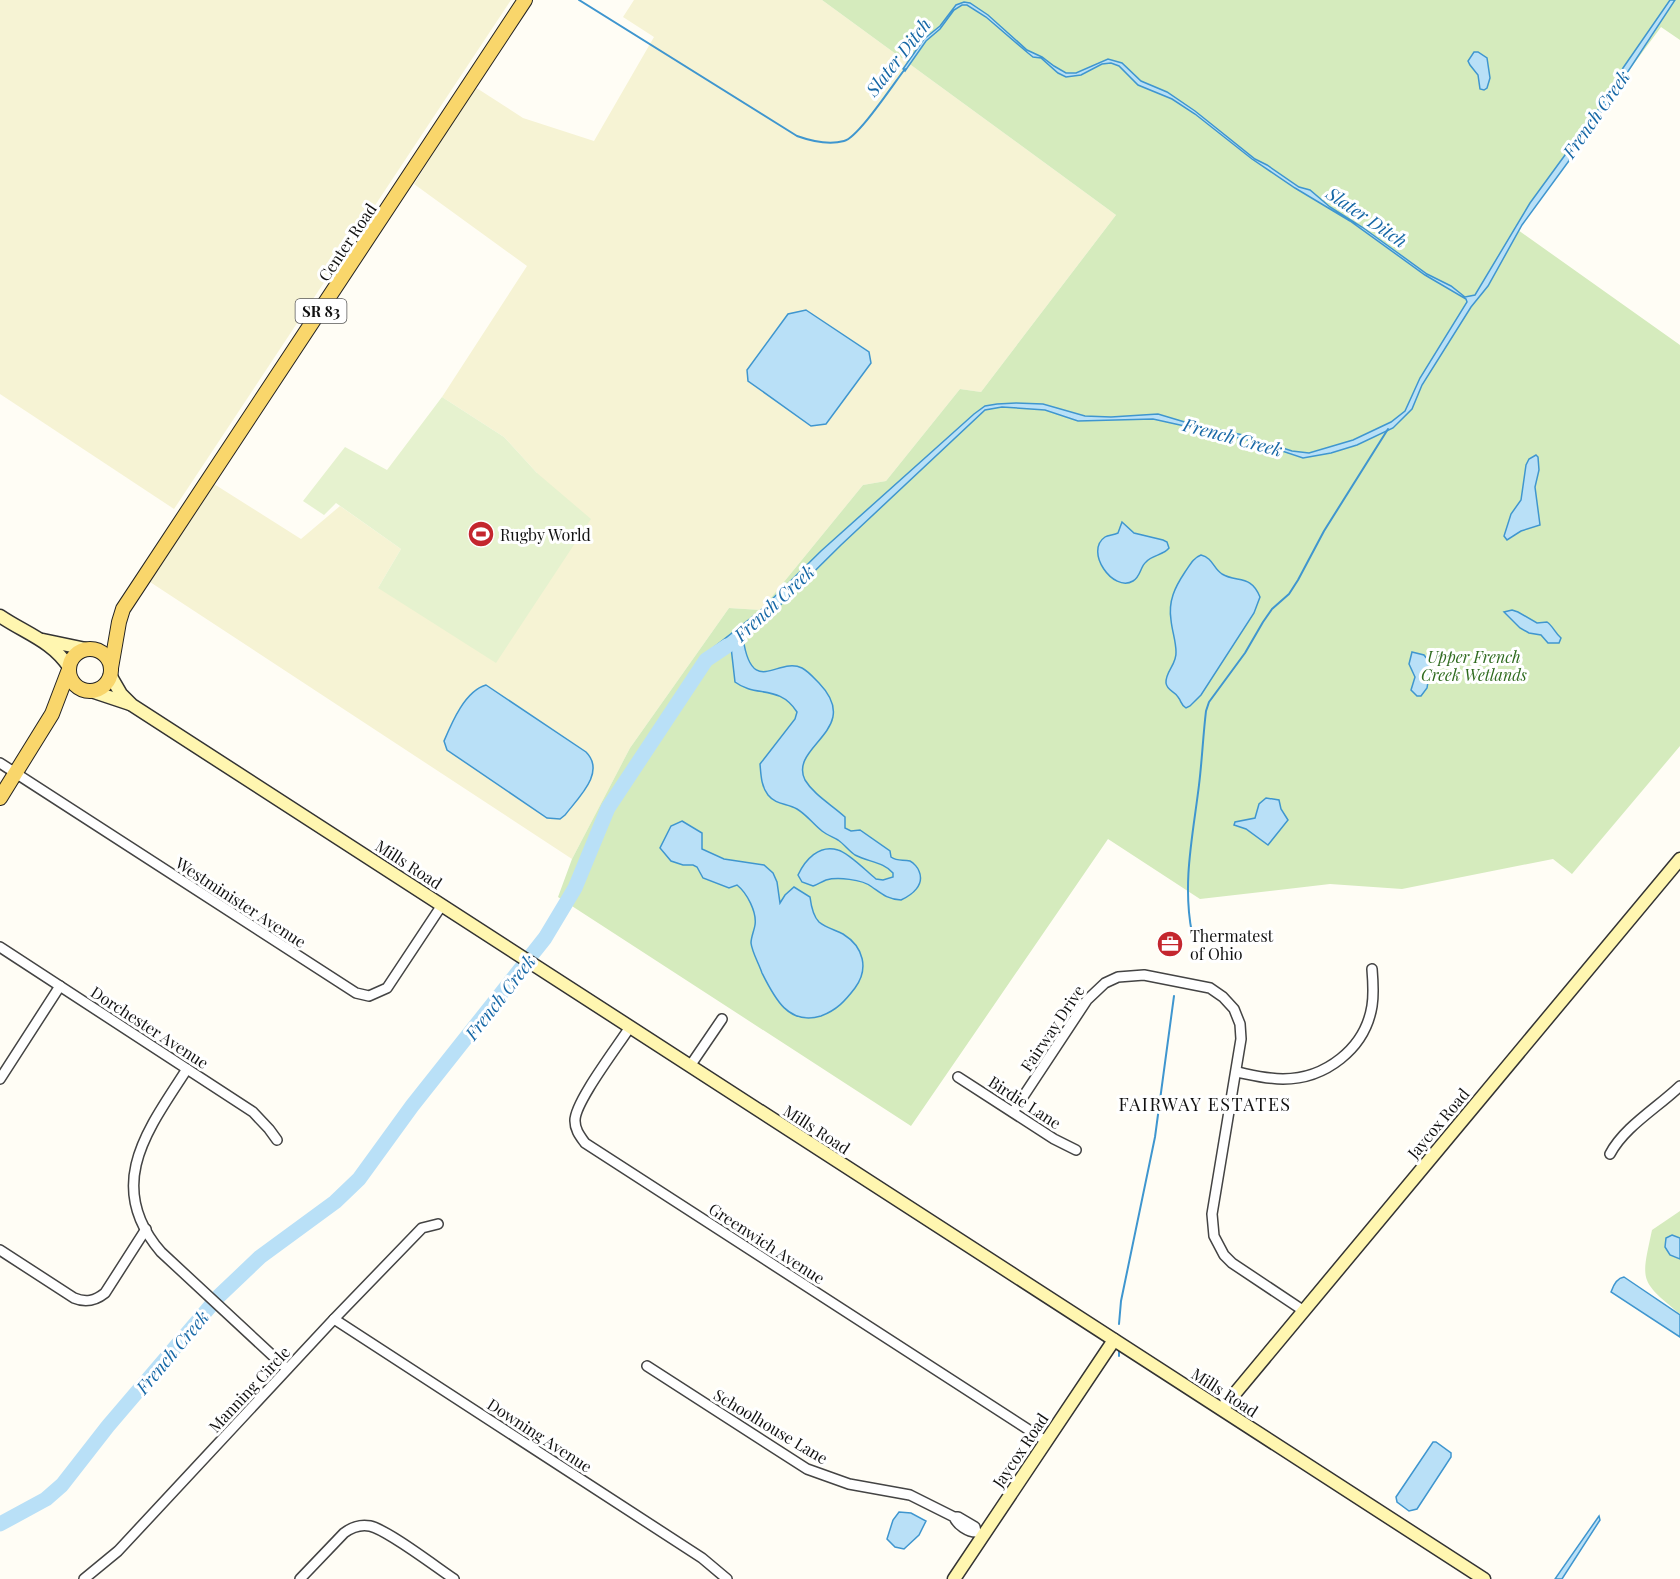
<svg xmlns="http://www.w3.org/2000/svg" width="1680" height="1579" viewBox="0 0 1680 1579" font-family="'Playfair Display',serif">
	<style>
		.farmland { fill: #f6f3d4 }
		.green { fill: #d5ebbd }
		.pitch { fill: #e6f2cf }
		.water { fill: #b9e0f7; stroke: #3f96cf; stroke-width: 1.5 }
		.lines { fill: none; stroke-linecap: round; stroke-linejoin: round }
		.stream { stroke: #3f96cf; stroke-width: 2 }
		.river { stroke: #b9e0f7; stroke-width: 15 }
		.street-casing { stroke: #444; stroke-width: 12 }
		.secondary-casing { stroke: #333; stroke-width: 15 }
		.primary-casing { stroke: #222; stroke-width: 16 }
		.street { stroke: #fff; stroke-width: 9 }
		.secondary { stroke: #fff6b0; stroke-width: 12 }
		.primary { stroke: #f9d66b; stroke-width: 14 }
		.labels { text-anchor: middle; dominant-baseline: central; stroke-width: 6; stroke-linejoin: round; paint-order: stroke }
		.shield { fill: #fff; stroke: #585858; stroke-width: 1.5 }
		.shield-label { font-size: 15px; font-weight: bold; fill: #111 }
		.street-label { font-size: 16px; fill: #111; stroke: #fff }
		.poi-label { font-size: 16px; fill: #111; stroke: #fff; text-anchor: start }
		.park-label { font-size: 16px; font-style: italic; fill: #2f6b1f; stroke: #fff }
		.water-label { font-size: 18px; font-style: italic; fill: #1768a6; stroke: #fff }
		.neighbourhood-label { font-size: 18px; letter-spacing: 1.5px; fill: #111; stroke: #fff }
	</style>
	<rect width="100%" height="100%" fill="#fffdf5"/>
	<g class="farmland">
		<polygon points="0,0 511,0 174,509 0,394"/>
		<polygon points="634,0 822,0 1116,215 981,392 960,389 886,481 863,485 761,610 729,608 630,748 572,859 150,582 214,484 301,539 340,506 401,549 378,588 537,473 504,437 442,397 527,266 414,184 475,87 523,118 594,141 654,37 623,17"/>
	</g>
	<g class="green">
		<polygon points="822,0 1680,0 1680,40 1661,27 1613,92 1518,230 1680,345 1680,746 1572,874 1553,859 1402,889 1330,884 1200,899 1108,839 911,1126 558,897 572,859 630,748 729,608 761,610 863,485 886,481 960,389 981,392 1116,215"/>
		<path d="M 1680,1211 L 1680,1314 C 1639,1280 1641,1282 1652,1230 Z"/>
	</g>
	<polygon class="pitch" points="442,397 504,437 537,473 591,519 496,663 378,588 401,549 336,503 324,515 303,501 345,447 387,470"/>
	<g class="water">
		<path d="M 1670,0 L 1675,0 L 1571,158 L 1522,225 L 1488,286 L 1471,307 L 1422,385 L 1412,409 L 1393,428 L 1357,445 L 1331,453 L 1303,458 L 1252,441 L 1153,419 L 1078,421 L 1045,410 L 1002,407 L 985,410 L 841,545 L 755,630 L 743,638 C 752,699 778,656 802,668 C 808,671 815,679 819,683 C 864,730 788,746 805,780 C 814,795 832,805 845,817 L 845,828 L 851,831 L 860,830 L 890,851 L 891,857 C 898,862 903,859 910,861 C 914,863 918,868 919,871 C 925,885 912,895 901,900 C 887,899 882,894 872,887 C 862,879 837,877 826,880 C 821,882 817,885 813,886 L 802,882 L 798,875 C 805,860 819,844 838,850 C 849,853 866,871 876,879 L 883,880 L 893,877 L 893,873 C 884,862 868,862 855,855 C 849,851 844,844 838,840 C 833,837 827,835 822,831 C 813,824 807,815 797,809 C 787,803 776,805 768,795 C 761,786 761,775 760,764 L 795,719 L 797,712 C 779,684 756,698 735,682 L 731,647 L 713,659 L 708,652 L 761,610 L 821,551 L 974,414 L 985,406 L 997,404 L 1016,403 L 1043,404 L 1085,416 L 1111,417 L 1158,414 L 1188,423 L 1243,435 L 1292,451 L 1309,453 L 1353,440 L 1391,422 L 1405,411 L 1420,378 L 1467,302 L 1466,299 L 1425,275 L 1350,221 L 1295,188 L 1252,159 L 1195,114 L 1172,99 L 1138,85 L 1119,66 L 1111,63 L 1102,64 L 1081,75 L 1066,77 L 1058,73 L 1041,58 L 1033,57 L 1028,53 L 986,17 L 967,5 L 962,5 L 954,10 L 940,29 L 926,41 L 905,71 L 903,69 L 924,39 L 940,26 L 956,5 L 964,2 L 970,3 L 988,15 L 1027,50 L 1042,57 L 1054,66 L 1066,73 L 1076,73 L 1108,59 L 1122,63 L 1141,81 L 1167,92 L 1195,111 L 1255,159 L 1267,165 L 1299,187 L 1310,190 L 1330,207 L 1362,227 L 1427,274 L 1451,286 L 1465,297 L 1475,295 L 1530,203 L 1611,92 L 1623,68 Z"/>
		<polygon points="1474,52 1478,52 1487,58 1490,78 1487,88 1484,90 1480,89 1478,75 1470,65 1468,61"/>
		<polygon points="806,310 869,352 871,363 826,424 811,426 748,381 747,370 788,314"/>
		<polygon points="1536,455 1538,457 1539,470 1535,487 1540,525 1521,531 1507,540 1504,536 1511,514 1521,500 1526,465 1529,459"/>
		<path d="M 1122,522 L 1134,533 L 1163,540 L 1167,542 L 1169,548 C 1164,555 1152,555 1146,562 C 1140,567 1141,576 1133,581 C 1113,593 1084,551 1105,537 C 1108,535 1114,535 1118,533 Z"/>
		<path d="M 1201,555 C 1213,558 1213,568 1222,574 C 1237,583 1251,574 1260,597 L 1254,613 L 1201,695 L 1190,706 L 1186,708 C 1180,704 1182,702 1178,697 C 1175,691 1167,691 1166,683 C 1165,672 1177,664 1176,652 C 1176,641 1172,631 1171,620 C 1168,601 1175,587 1185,572 C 1190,565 1193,558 1201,555 Z"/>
		<path d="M 1512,610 L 1518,612 L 1537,623 L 1547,622 C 1553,626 1555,633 1561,638 L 1559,643 L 1548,643 L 1541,635 L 1529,633 L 1520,628 L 1504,612 Z"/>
		<polygon points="1412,652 1424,655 1431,664 1427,688 1421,696 1417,696 1411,690 1415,677 1409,664"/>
		<path d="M 486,685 L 586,752 C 606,772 579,797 565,815 L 560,819 L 547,818 L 447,750 L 444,741 C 452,722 465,691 486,685 Z"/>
		<polygon points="1266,798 1279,800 1281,809 1288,820 1268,845 1246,829 1234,825 1235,822 1255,818 1259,804"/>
		<path d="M 682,821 L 702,833 L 702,849 L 724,859 L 764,865 L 773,873 L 777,882 L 780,903 L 785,895 L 794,887 L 810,897 C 811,905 813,916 819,922 C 826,928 836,930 843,934 C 864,947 869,969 855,988 C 845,1001 837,1010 821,1016 C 788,1026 774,997 762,973 C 759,964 752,952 751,943 C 751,937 754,931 755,925 C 757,912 747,893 737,885 L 729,888 L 703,878 L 697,867 L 693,865 L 683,865 L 671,861 L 660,848 L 671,826 Z"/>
		<polygon points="1672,1235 1680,1238 1680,1259 1670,1255 1665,1247 1666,1238"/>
		<path d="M 1624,1277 L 1680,1315 L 1680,1337 L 1611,1292 C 1613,1286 1617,1278 1624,1277 Z"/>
		<polygon points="1433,1442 1436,1442 1451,1453 1451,1457 1417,1509 1409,1511 1397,1502 1396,1497"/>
		<polygon points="899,1512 911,1513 926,1521 919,1535 904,1549 895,1547 887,1539 893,1520"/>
		<polygon points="1599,1516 1600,1520 1562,1579 1555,1579"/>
	</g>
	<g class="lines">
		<g class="stream">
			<path d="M 579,0 L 797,136 C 811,141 829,145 844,141 C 858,138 894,83 905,69"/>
			<path d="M 1192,933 C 1182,883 1193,835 1199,785 C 1202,761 1203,736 1206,711 L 1209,702 L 1245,653 L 1263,622 L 1272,609 L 1289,594 L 1298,580 L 1324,531 L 1388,429"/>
			<polyline points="1119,1324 1121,1301 1155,1137 1174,996"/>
			<polyline points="1119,1351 1119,1356"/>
		</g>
		<polyline class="river" points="0,1524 46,1499 62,1485 108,1426 219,1296 260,1257 335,1202 359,1179 412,1106 545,938 575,888 608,808 706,660 727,646"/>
		<defs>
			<g id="street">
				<polyline points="0,763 356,993 369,996 387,988 442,905"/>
				<polyline points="0,947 253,1112 269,1129 277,1140"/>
				<path d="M 630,1027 C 618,1046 574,1103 575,1121 C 575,1130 580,1136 585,1143 L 1046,1441"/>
				<polyline points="690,1066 722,1019"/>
				<path d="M 187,1069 C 149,1128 103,1185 161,1252 L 287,1369"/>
				<path d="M 1237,1072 C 1252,1075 1267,1079 1283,1079 C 1325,1079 1365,1049 1372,1006 C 1374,994 1373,981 1372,969"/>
				<polyline points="958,1077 1054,1139 1076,1150"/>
				<polyline points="0,1079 60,986"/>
				<polyline points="1013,1112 1087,1000 1105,983 1118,977 1144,975 1210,988 1223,997 1234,1009 1240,1024 1241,1039 1212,1214 1214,1236 1224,1255 1232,1263 1304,1311"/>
				<path d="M 1610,1154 C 1624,1127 1657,1108 1680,1086"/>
				<path d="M 0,1250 L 74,1298 C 86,1303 95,1301 105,1293 L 146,1229"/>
				<polyline points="334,1319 702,1558 727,1579"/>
				<path d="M 647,1366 L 807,1469 L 849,1484 L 910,1495 L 954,1517 L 958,1517 L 975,1527 L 976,1532 C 968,1532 957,1525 954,1517"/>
				<polyline points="84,1579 118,1551 334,1319 422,1228 438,1224"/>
				<path d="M 300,1579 L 344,1533 C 352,1527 360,1524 370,1526 C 388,1530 436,1567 454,1579"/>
			</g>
			<g id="secondary">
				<path d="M 0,616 C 25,633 52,641 69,667"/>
				<polyline points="43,640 86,649"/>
				<polyline points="110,675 121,694 132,705 1484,1579"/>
				<polyline points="91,691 130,704"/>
				<polyline points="1222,1409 1680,859"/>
				<polyline points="954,1579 1114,1340"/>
			</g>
			<g id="primary">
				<circle cx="90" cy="670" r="21"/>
				<polyline points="111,668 119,622 123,609 525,0"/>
				<polyline points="0,798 52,714 68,672"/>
			</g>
		</defs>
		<use href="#street" class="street-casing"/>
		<use href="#secondary" class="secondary-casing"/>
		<use href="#primary" class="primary-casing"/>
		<use href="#street" class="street"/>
		<use href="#secondary" class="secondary"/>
		<use href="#primary" class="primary"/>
	</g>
	<defs>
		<symbol id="stadium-disc" viewBox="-11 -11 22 22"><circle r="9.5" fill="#c4262e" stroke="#fff"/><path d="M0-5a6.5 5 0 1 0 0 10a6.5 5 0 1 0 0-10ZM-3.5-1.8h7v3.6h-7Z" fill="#fff"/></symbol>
		<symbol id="office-disc" viewBox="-11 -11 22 22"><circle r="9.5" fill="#c4262e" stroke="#fff"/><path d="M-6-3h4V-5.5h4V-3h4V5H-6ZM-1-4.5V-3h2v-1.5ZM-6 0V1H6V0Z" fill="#fff"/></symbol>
	</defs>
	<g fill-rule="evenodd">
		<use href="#stadium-disc" x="466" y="519" width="30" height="30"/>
		<use href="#office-disc" x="1155" y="929" width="30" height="30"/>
	</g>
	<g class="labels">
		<rect class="shield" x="295.5" y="299" width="51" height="24" rx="4.5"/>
		<g class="shield-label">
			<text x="321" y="311">SR 83</text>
		</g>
		<g class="street-label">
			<text transform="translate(347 242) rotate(-56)">Center Road</text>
			<text transform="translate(409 864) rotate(33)">Mills Road</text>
			<text transform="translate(241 902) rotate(33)">Westminister Avenue</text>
			<text transform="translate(150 1027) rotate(33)">Dorchester Avenue</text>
			<text transform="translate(1052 1028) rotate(-56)">Fairway Drive</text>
			<text transform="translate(1025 1102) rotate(33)">Birdie Lane</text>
			<text transform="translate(1438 1123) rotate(-50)">Jaycox Road</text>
			<text transform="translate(817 1129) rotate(33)">Mills Road</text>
			<text transform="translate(767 1243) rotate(33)">Greenwich Avenue</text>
			<text transform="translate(249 1389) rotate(-47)">Manning Circle</text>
			<text transform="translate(1225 1392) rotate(33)">Mills Road</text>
			<text transform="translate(771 1426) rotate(31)">Schoolhouse Lane</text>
			<text transform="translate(540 1435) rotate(33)">Downing Avenue</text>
			<text transform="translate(1020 1450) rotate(-56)">Jaycox Road</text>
		</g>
		<g class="poi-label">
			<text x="500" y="534">Rugby World</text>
			<text x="1190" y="935">Thermatest<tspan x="1190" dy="18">of Ohio</tspan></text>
		</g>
		<g class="park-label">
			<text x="1474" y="656">Upper French<tspan x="1474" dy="18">Creek Wetlands</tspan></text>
		</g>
		<g class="water-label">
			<text transform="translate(898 57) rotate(-52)">Slater Ditch</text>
			<text transform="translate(1596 114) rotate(-55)">French Creek</text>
			<text transform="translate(1367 217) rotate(34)">Slater Ditch</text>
			<text transform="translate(1233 437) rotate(15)">French Creek</text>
			<text transform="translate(774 603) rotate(-43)">French Creek</text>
			<text transform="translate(500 997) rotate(-52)">French Creek</text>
			<text transform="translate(172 1352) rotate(-50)">French Creek</text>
		</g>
		<g class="neighbourhood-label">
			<text x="1205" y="1104">FAIRWAY ESTATES</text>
		</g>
	</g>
</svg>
